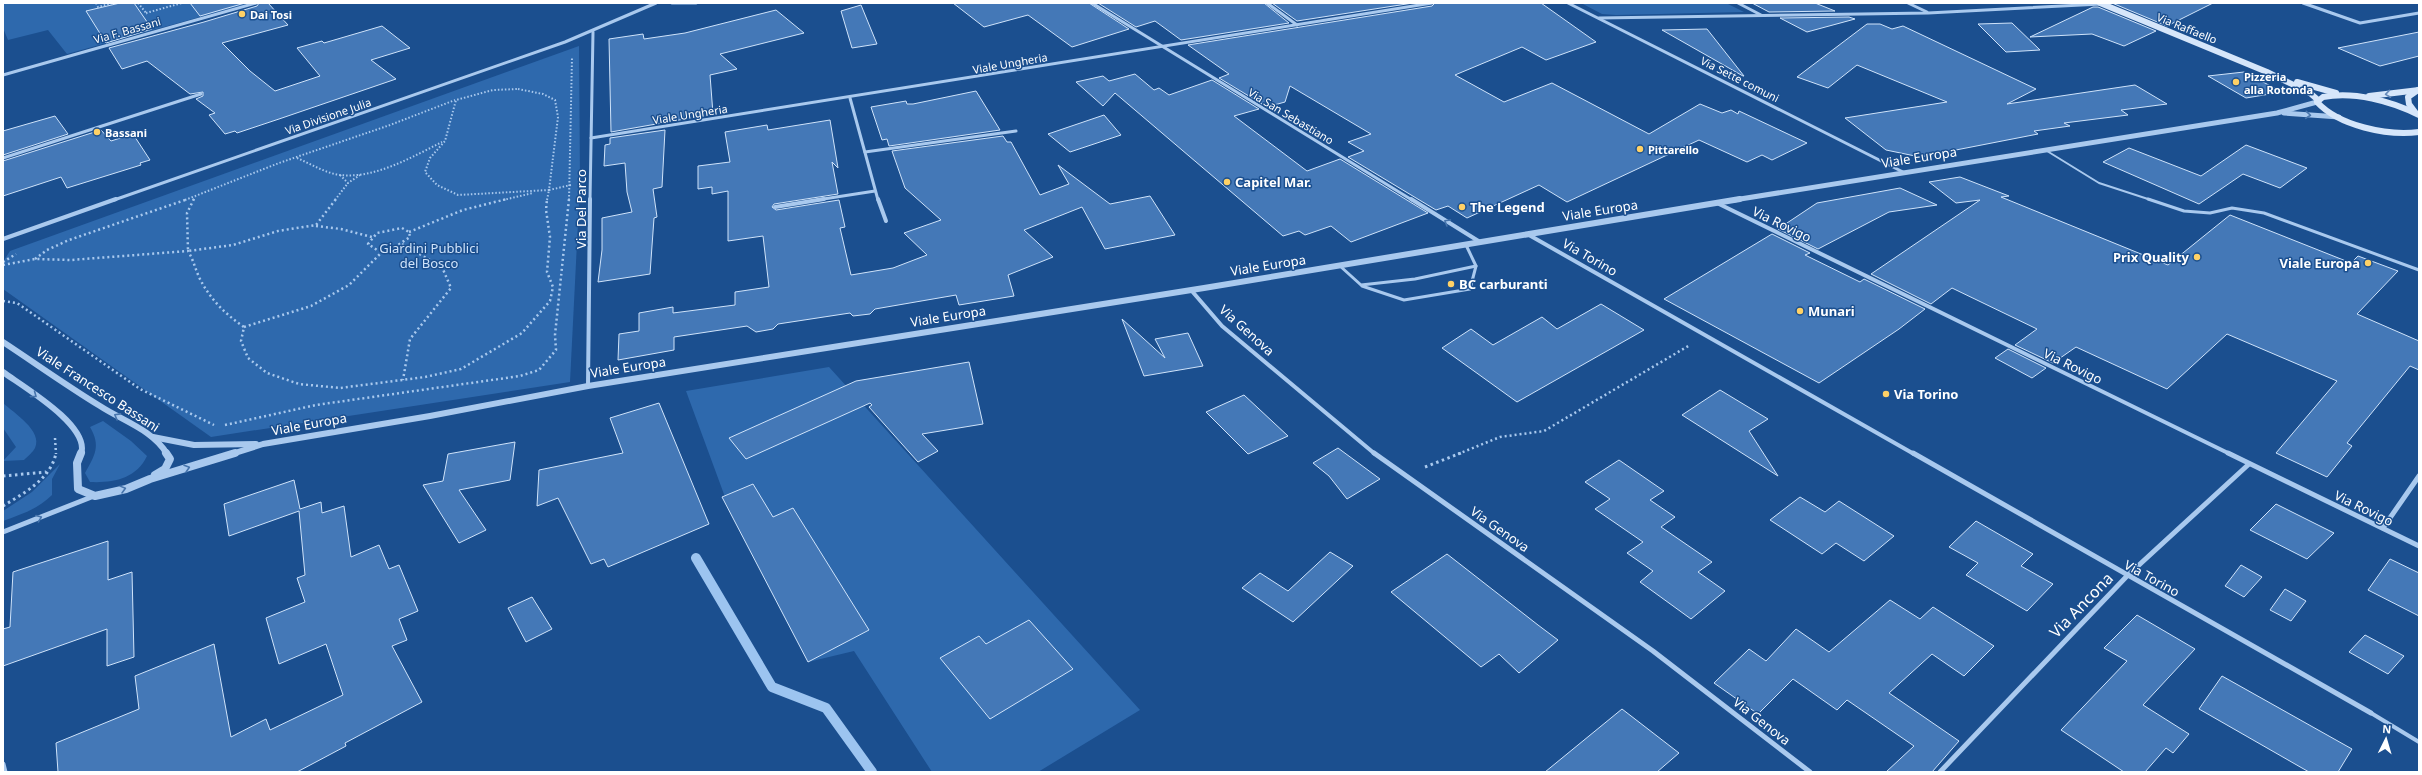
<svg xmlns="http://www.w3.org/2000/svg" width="2422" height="775" viewBox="0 0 2422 775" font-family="'Noto Sans',sans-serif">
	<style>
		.green { fill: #2e69ad }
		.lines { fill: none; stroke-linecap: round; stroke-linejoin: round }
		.stream { stroke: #9cc4f0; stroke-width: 10 }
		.building { fill: #4478b7; stroke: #cfe3fa }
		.path-far2 { stroke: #a9c9ee; stroke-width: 2; stroke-dasharray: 1.5 2; stroke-linecap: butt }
		.path-far1 { stroke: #a9c9ee; stroke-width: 2.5; stroke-dasharray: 2 3; stroke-linecap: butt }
		.path { stroke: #a9c9ee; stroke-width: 3; stroke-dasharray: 2.5 3.5; stroke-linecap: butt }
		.service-far1 { stroke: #a9c9ee; stroke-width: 2 }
		.service { stroke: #a9c9ee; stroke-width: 3 }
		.pedestrian { stroke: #a9c9ee; stroke-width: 4 }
		.minor-far2 { stroke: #a9c9ee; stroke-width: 3 }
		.minor-far1 { stroke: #a9c9ee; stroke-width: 4 }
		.minor { stroke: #a9c9ee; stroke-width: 5 }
		.tertiary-far2 { stroke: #a9c9ee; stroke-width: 5 }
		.tertiary-far1 { stroke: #a9c9ee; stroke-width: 6 }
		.tertiary { stroke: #a9c9ee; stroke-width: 8 }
		.secondary { stroke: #d6e6fa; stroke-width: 6 }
		.oneway { stroke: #668bba }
		.oneway2 { stroke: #4674ac }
		.poi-dot { fill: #ffd166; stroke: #1b4f8f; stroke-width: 1.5 }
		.labels { text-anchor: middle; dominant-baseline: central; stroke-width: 3; stroke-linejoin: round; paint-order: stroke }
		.far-poi-label { font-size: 11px; font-weight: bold; fill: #fff; stroke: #1b4f8f; text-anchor: start }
		.far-street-label { font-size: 11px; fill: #fff; stroke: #1b4f8f }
		.street-label { font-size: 13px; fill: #fff; stroke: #1b4f8f }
		.poi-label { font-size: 13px; font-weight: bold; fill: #fff; stroke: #1b4f8f; text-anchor: start }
		.park-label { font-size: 13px; fill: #cfe3fa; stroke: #1b4f8f }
		.near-street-label { font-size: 16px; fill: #fff; stroke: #1b4f8f }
	</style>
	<rect width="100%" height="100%" fill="#1b4f8f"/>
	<g class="green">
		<polygon points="3,3 250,3 67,54 48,30 8,40 3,28"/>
		<polygon points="1581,3 1726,3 1744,12 1616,15 1602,14"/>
		<polygon points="579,46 580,183 570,382 211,437 3,289 3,262 10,251"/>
		<polygon points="829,367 1140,710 1038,772 932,772 854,651 808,662 732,516 686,391"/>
		<path d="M 3,403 C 14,413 43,431 35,448 C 33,452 27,457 24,460 L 3,461 L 16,447 L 3,428 Z"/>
		<path d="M 103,421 L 131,441 L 147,456 C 136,479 113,483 90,482 L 85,473 C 95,455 101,446 90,427 Z"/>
		<path d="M 60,464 L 52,479 L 52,495 C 38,509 22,514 3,521 L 3,511 L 32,492 Z"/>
	</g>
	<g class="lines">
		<polyline class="stream" points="696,558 772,687 826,708 872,772"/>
	</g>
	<g class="building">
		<polygon points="120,3 134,3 152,29 106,43 86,11"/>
		<polygon points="190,3 245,3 200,16"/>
		<polygon points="259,3 268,3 288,25 222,43 250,71 275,91 320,76 297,48 322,41 324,43 382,26 410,48 371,60 396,79 279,119 237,133 235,131 225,134 209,115 215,113 196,99 203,96 203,92 190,94 147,61 122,69 109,48 204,22 257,6"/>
		<polygon points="953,3 1089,3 1129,29 1072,47 1028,15 984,27"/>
		<polygon points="1098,3 1264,3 1289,23 1181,40 1155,21 1136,27"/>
		<polygon points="1272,3 1413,3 1297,21"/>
		<polygon points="1435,3 1541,3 1596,42 1546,60 1522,47 1455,75 1504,102 1552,83 1649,134 1700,104 1722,113 1731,110 1738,114 1739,111 1807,143 1772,160 1762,155 1747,162 1699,140 1567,202 1539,185 1467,218 1448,206 1436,210 1348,157 1364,151 1348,142 1371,134 1290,86 1285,102 1267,107 1219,78 1229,74 1188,45 1432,6"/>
		<polygon points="1752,3 1815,3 1835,11 1769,12"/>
		<polygon points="2112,3 2213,3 2167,26"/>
		<polygon points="861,5 877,44 852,48 841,11"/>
		<polygon points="2093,7 2098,7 2156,31 2124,46 2092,34 2030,37"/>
		<polygon points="776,10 804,33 720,54 737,69 710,75 713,114 611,132 609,39 643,34 644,39 685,33"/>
		<polygon points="1849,17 1855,19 1807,32 1780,18"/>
		<polygon points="2012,23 2040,50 2006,52 1978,24"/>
		<polygon points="1867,24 1880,24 1892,29 1903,26 2036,89 2007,104 2135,85 2167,104 2121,110 2128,115 2064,123 2070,126 2034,131 2038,134 1920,157 1886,150 1845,118 1947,102 1857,65 1828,88 1797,77"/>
		<polygon points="1707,29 1744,76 1743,76 1662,30"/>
		<polygon points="2419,32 2419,56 2380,66 2338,48"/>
		<polygon points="2244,72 2282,92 2246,98 2208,76"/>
		<polygon points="1135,74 1154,90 1159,88 1169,95 1212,80 1259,109 1234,116 1307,171 1340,159 1428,213 1351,242 1331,226 1305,235 1299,231 1283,236 1115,93 1103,106 1076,82 1103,76 1109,81"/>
		<polygon points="976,91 1000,130 889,146 887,139 882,140 871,107 906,101 907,104 913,104"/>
		<polygon points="1104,115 1121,135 1070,152 1048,134"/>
		<polygon points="55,116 68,134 3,155 3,131"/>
		<polygon points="830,120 838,168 832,162 838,194 774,204 772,207 776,210 839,200 845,227 840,228 851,275 893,268 927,255 904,233 941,220 905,188 892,151 1003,136 1007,142 1011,142 1040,195 1069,184 1058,165 1110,204 1150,196 1175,235 1105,249 1082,207 1024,230 1053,257 1008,275 1014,296 959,305 956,295 875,309 870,314 853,316 850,313 778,324 773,329 756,332 747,326 674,337 674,350 618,360 619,334 639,331 639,313 673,307 673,313 735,305 735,292 769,287 763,236 728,241 728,191 712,194 712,187 698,189 698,166 730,162 725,132 767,125 768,130"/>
		<polygon points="101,130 111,141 133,134 150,160 140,163 141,165 67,188 61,177 3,196 3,161"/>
		<polygon points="665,130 662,187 653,189 657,217 654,218 650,274 598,282 602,250 602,218 632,212 627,192 625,163 604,166 605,145 610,144 610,138"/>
		<polygon points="2246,145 2307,168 2280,188 2243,174 2199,204 2103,162 2129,148 2201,176"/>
		<polygon points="1960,177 2009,196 2001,197 2168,265 2230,215 2351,263 2358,256 2398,271 2357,314 2419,341 2419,370 2410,366 2347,443 2352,446 2327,477 2276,453 2337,381 2227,334 2167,389 2076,347 2053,363 2015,345 2037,329 1952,288 1931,304 1871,274 1980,200 1956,203 1929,182"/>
		<polygon points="1900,188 1937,205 1889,212 1818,249 1778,229 1817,203"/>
		<polygon points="1772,234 1810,253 1805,255 1860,282 1864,279 1925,309 1899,329 1819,383 1664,299"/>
		<polygon points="1601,304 1644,330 1517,402 1442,348 1471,329 1493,345 1542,317 1557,329"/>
		<polygon points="1122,319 1165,358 1155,339 1188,333 1203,366 1144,376"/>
		<polygon points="2008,349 2046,368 2032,378 1995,358"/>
		<polygon points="969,362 983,424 922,434 938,451 918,462 869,407 872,405 870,403 746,459 729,438 856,381"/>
		<polygon points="1720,390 1768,419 1749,431 1778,476 1682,415"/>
		<polygon points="1244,395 1288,436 1248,454 1206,412"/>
		<polygon points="659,403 709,524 608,567 604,559 591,564 558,498 537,506 539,470 623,453 610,418"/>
		<polygon points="515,442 510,480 459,490 486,530 459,543 423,485 443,481 448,454"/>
		<polygon points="1338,448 1380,479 1347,499 1329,476 1313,463"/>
		<polygon points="1619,460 1664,491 1650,500 1675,517 1661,527 1712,562 1698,572 1725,591 1691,619 1640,582 1653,571 1627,553 1643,542 1595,509 1610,499 1585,482"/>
		<polygon points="294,480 300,509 321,502 322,513 344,506 351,557 379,545 389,569 399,565 418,611 399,619 407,640 392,646 422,702 345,743 346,746 297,772 58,772 56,743 139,709 135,676 214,644 231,737 266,719 270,730 343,695 326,644 279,664 266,618 305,602 297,578 305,575 299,511 229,536 224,504"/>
		<polygon points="753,484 773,517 793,508 869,630 808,662 722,497"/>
		<polygon points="1800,497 1825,512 1839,501 1894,536 1864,561 1836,543 1822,554 1770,520"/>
		<polygon points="2276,504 2334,533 2307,559 2250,530"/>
		<polygon points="1976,521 2033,554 2021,566 2053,584 2027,611 1966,575 1978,563 1949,547"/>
		<polygon points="108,541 108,580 132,572 134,657 107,666 107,629 3,666 3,629 10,627 13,572"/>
		<polygon points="1330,552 1353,566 1293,622 1242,588 1260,573 1288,591"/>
		<polygon points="1447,554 1538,625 1558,640 1519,673 1499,654 1481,667 1391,592"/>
		<polygon points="2390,559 2419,573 2419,616 2368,590"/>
		<polygon points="2241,565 2262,577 2244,597 2225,586"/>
		<polygon points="2285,589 2306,601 2291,621 2270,610"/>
		<polygon points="532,597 552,629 526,642 508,608"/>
		<polygon points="1890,600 1920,619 1933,607 1994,646 1964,676 1932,654 1889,693 1959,741 1932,772 1886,772 1914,746 1847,700 1837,710 1793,679 1758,714 1714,683 1749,649 1766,661 1796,629 1829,652"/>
		<polygon points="2137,615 2195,649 2143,705 2189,734 2173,753 2166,748 2145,772 2124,772 2061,730 2127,661 2104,648"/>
		<polygon points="1029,620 1073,669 990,719 940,658 979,636 986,644"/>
		<polygon points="2365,635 2404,656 2388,674 2349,652"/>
		<polygon points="2222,676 2352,749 2338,772 2309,772 2199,709"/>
		<polygon points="1622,709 1679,753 1657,772 1545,772"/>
	</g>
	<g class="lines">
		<g class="path-far2">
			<polyline points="96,3 98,7 113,3"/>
			<polyline points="138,3 147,14"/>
			<polyline points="146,13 182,3"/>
			<polygon points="518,89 543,94 555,100 558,117 549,190 458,195 437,185 425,172 430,158 445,141 456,100 493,90"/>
			<path d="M 297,158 C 311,164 325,173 340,175 C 375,179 412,157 442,142"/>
			<polyline points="340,175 348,183 360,175"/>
			<polyline points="549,190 571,185"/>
			<polyline points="185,200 279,163 390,125 455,100"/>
			<polyline points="193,200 195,197"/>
			<polyline points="335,200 348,183"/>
			<polyline points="503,200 533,193"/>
			<polyline points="547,200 549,190"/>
			<polyline points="569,200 572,57"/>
		</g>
		<g class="path-far1">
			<polyline points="194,199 187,213 188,251 233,245 278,231 316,225 336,199"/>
			<polyline points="316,226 341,229 372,237"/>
			<polygon points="402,228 409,232 410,237 395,247 377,250 368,244 377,233"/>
			<polyline points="409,232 463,210 507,199"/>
			<polyline points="402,244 442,267 451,288 410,339 403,380"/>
			<polyline points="35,259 47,250 69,240 188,199"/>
			<polyline points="3,262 16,254"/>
			<path d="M 3,265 L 35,259 L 71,260 L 188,251 C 193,259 195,268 199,277 C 209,298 225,314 244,327 L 241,341 L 248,358 L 267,373 L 299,384 L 340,388 L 425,377 L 461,369 L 522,333 L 550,301 L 553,287 L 547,272 L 550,237 L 546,210 L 547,199"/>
			<polyline points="3,301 17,303 140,389 214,425"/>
			<polyline points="244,327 311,306 349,285 384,250"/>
			<polyline points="225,425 316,405 520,376 539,370 556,350 555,335 569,199"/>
			<polyline points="55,438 56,454"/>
			<polyline points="1458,454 1500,437 1544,431 1690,345"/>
		</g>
		<g class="path">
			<polyline points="1425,467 1461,453"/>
			<polyline points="3,476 46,472"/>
			<path d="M 3,506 C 24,493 51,479 56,453"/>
		</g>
		<polyline class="service-far1" points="2047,151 2099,183 2151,200"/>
		<g class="service">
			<polyline points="2148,199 2184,211 2210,213 2232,208 2264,213 2419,270"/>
			<polyline points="1340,266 1361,285 1415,279 1476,266 1466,245"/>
			<polyline points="1362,286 1404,300 1470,289 1476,266"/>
		</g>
		<polyline class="pedestrian" points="2371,713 2419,742"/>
		<g class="minor-far2">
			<polyline points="672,3 696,3"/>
			<polyline points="1092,3 1412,200"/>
			<polyline points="1267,3 1297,25"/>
			<polyline points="1568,3 1903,172"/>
			<polyline points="1738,3 1761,15"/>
			<polyline points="1908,3 1927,12"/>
			<polyline points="2303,3 2360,23 2419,13"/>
			<polyline points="1599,18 1928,13 2101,4"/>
			<polyline points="3,75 256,3"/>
			<polyline points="850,98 878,200"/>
			<path d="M 591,138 C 872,95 1152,47 1432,3"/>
			<polyline points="865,152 1016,131"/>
			<polyline points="3,158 201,94"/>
			<polyline points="114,200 565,42 656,3"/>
			<polyline points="590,200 593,32"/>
			<polyline points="817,200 875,191"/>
		</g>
		<g class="minor-far1">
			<polyline points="878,199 886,221"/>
			<polyline points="1411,199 1480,242"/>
			<polyline points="1719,204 2230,454"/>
			<polyline points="775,207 824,199"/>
			<polyline points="1529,235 1914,454"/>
			<polyline points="3,239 116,199"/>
			<polyline points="1191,290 1222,326 1375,454"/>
			<polyline points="588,386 590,199"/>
		</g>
		<g class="minor">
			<polyline points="1374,453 1653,651 1810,772"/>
			<polyline points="1913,453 2371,713"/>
			<polyline points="2228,453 2419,546"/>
			<polyline points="2383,528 2419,476"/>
			<polyline points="3,532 94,496"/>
			<polyline points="3,764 5,772"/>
			<polyline points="1940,772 2127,576 2249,464"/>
		</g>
		<g class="tertiary-far2">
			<polyline points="2284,113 2339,117"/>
			<polyline points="1734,200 2277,113 2317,102"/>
		</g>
		<g class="tertiary-far1">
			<path d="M 3,342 C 35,363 67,386 100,406 C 123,421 153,430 167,454"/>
			<path d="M 3,372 C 22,386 91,426 81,454"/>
			<polyline points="153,437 194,445 256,444"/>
			<polyline points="232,454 263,444 430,416 588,386 1204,288 1740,199"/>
		</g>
		<g class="tertiary">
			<polyline points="81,453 77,463 78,489 95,496 126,489 150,479 235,453"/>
			<polyline points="155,475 165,469 170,459 166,453"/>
		</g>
		<g class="secondary">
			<polyline points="2100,3 2267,72 2310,93 2318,100"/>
			<polyline points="2297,82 2336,93"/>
			<polyline points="2369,96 2419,90"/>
			<polyline points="2415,112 2409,104 2408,97 2418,90"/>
			<path d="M 2419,115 C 2391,101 2354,91 2323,97 L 2317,102 C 2339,126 2387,136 2419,132"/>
		</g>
	</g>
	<defs><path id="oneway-chevron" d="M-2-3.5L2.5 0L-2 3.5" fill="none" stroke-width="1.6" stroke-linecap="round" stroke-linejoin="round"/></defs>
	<use class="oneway" href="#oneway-chevron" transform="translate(2388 94) rotate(172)"/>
	<g class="oneway2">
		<use href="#oneway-chevron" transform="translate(2308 115) rotate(5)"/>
		<use href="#oneway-chevron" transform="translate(1447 222) rotate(-149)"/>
		<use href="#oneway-chevron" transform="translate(34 395) rotate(37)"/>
		<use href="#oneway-chevron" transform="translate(117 416) rotate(-151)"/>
		<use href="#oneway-chevron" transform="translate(187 468) rotate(-17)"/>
		<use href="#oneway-chevron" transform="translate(123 489) rotate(-15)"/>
		<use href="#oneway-chevron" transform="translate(39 518) rotate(-21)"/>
	</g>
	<g class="poi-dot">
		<circle cx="242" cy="14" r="4"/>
		<circle cx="2236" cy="82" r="4"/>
		<circle cx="97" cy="132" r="4"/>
		<circle cx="1640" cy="149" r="4"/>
		<circle cx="1227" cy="182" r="4"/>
		<circle cx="1462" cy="207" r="4"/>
		<circle cx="2197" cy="257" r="4"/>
		<circle cx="2368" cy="263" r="4"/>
		<circle cx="1451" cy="284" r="4"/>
		<circle cx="1800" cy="311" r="4"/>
		<circle cx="1886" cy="394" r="4"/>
	</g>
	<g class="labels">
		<g class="far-poi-label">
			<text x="250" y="14">Dai Tosi</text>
			<text x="2244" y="76">Pizzeria<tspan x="2244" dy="13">alla Rotonda</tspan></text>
			<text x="105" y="132">Bassani</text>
			<text x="1648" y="149">Pittarello</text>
		</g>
		<g class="far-street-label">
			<text transform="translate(2187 28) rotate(22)">Via Raffaello</text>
			<text transform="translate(127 30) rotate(-16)">Via F. Bassani</text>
			<text transform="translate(1010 63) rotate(-10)">Viale Ungheria</text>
			<text transform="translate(1740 79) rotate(27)">Via Sette comuni</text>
			<text transform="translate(690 114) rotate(-9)">Viale Ungheria</text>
			<text transform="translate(328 116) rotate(-19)">Via Divisione Julia</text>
			<text transform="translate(1291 116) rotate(31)">Via San Sebastiano</text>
		</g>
		<g class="street-label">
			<text transform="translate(1919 157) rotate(-9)">Viale Europa</text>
			<text transform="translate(581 209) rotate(-90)">Via Del Parco</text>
			<text transform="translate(1600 210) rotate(-9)">Viale Europa</text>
			<text transform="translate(1782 224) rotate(26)">Via Rovigo</text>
			<text transform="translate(1590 257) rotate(30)">Via Torino</text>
			<text transform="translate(1268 265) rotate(-9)">Viale Europa</text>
			<text transform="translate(948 316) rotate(-9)">Viale Europa</text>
			<text transform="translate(1247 330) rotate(42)">Via Genova</text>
			<text transform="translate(2073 366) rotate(26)">Via Rovigo</text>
			<text transform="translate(628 367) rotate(-9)">Viale Europa</text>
			<text transform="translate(98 389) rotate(33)">Viale Francesco Bassani</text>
			<text transform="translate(309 424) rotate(-10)">Viale Europa</text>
			<text transform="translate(2364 508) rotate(26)">Via Rovigo</text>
			<text transform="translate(1500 529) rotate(35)">Via Genova</text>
			<text transform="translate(2152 578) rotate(29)">Via Torino</text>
			<text transform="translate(1762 721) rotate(38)">Via Genova</text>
		</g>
		<g class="poi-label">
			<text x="1235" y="182">Capitel Mar.</text>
			<text x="1470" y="207">The Legend</text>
			<text x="2189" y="257" text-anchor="end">Prix Quality</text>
			<text x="2360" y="263" text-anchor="end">Viale Europa</text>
			<text x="1459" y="284">BC carburanti</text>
			<text x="1808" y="311">Munari</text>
			<text x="1894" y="394">Via Torino</text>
		</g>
		<g class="park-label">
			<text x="429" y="248">Giardini Pubblici<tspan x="429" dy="15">del Bosco</tspan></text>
		</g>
		<g class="near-street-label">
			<text transform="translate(2081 605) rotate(-46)">Via Ancona</text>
		</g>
	</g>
	<rect width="2422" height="775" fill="none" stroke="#ffffff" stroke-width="8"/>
	<g transform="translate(2386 739) rotate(5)" stroke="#1b4f8f" stroke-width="3" paint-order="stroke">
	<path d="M0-3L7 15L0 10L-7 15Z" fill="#ffffff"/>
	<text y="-6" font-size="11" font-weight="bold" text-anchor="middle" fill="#ffffff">N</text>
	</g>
</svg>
